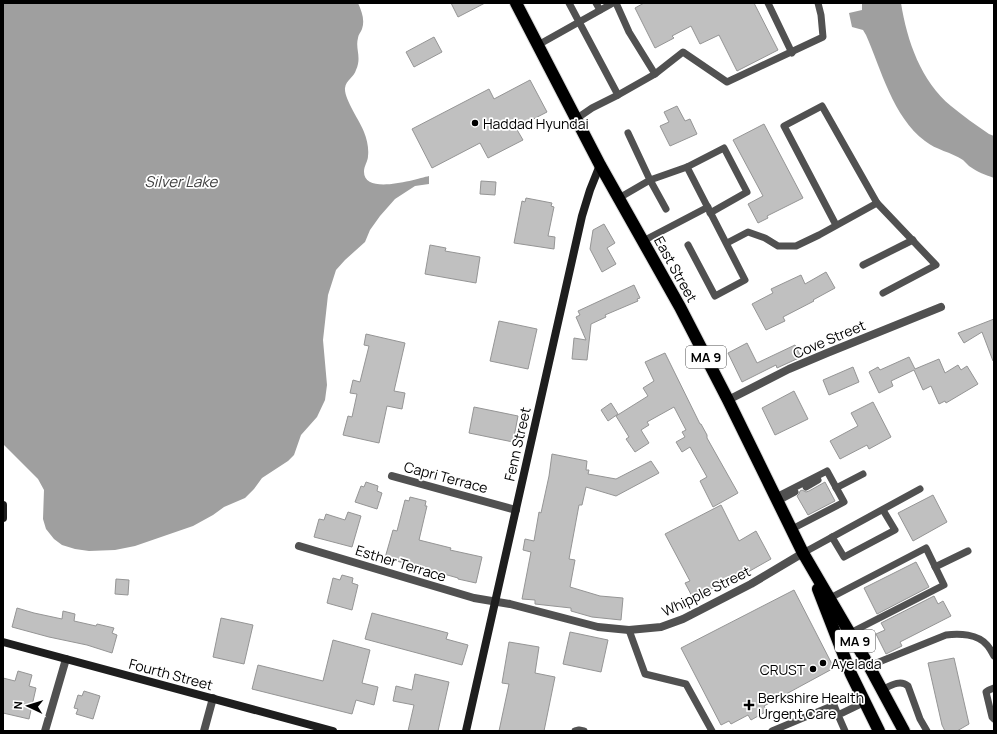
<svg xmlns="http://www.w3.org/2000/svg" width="997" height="734" viewBox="0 0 997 734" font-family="Manrope,sans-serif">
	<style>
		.water { fill: #9f9f9f }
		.building { fill: #c0c0c0; stroke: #959595 }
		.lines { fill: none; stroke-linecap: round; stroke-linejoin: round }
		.highway-casing { stroke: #dbdbdb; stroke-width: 14 }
		.lane { stroke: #515151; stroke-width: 7 }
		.street { stroke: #515151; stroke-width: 8 }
		.secondary { stroke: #1e1e1e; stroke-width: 8 }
		.highway { stroke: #000; stroke-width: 12 }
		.poi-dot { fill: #000; stroke: #fff; stroke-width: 1.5 }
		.labels { text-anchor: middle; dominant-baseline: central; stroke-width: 3.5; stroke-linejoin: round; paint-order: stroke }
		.shield { fill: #fff; stroke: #4c4c4c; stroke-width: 1 }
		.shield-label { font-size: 13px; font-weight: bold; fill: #000 }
		.poi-label { font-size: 14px; fill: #000; stroke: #fff; text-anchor: start }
		.street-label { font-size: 14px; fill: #000; stroke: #fff }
		.water-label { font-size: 15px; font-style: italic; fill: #404040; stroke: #fff }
	</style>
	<rect width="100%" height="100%" fill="#fff"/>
	<g class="water">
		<path d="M 3,3 L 358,3 C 362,12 365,20 362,29 C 361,32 358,35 358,38 C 355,49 362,57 356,70 C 354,77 346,80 345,88 C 344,99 360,121 364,132 C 367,139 369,149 368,156 C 368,161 364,166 364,171 C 363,196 416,179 429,176 L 429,184 L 415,186 L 395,199 L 380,216 L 370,230 L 365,242 L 345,260 L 336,270 L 328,295 L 323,340 L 327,385 L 325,400 L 317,417 L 301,435 L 294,455 L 288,461 L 262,478 L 254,489 L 245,498 L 224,507 L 213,515 L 193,526 L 135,546 L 115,550 L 89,551 L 75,549 L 62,545 L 54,539 L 46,529 L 43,519 L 44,490 L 38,479 L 3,444 Z"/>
		<path d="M 862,3 L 901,3 C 907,41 921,81 951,106 C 963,116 976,125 989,134 L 994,136 L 994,178 C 986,175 977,172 969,166 C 967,164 965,162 963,160 C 951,152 936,150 925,141 C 893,117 881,69 866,35 L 863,30 L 852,27 L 849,13 L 862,10 Z"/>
	</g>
	<g class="building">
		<polygon points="451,3 485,3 458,17"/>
		<polygon points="644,3 754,3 778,50 737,71 719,35 700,44 691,26 672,36 674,38 655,48 635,8"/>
		<polygon points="434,37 442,52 414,67 406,52"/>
		<polygon points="530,80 547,112 516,128 523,140 488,158 480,143 432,168 412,129 489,89 494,99"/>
		<polygon points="677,106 685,121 690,119 697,134 670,146 660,126 669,122 664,112"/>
		<polygon points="764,124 803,198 767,216 768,218 758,223 748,204 763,196 733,140"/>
		<polygon points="481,181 496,182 495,195 480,194"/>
		<polygon points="526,198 552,203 551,206 554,207 548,236 555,237 554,249 514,243 522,201 525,202"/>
		<polygon points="604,224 615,243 607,248 616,264 602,272 590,249 593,230"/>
		<polygon points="430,245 446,248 445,251 480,257 476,283 425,274"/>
		<polygon points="826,272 835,288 813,300 814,301 783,317 785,321 766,330 752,304 773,293 771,289 801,275 805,284"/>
		<polygon points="634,285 640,298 637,299 638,301 605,315 606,317 591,324 587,360 572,359 574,338 586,340 576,317 580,315 578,311"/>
		<polygon points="994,319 994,361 993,361 982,332 964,343 958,333"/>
		<polygon points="499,321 537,329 528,369 490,361"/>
		<polygon points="366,334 405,343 394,391 405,393 402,409 387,406 379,443 343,435 348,416 352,417 357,394 350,393 353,380 360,382 369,346 364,345"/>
		<polygon points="747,343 757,363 795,345 801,357 777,368 776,365 742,382 728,353"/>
		<polygon points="665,353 700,424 701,424 707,435 707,438 738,493 713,507 700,481 707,477 690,447 682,452 676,442 685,437 682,432 686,430 674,407 647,422 649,425 641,430 649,443 635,452 626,439 629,437 616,416 648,396 643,388 654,381 645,362"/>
		<polygon points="909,357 915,369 939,359 945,373 958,365 961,370 967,366 978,384 946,403 945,401 939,404 931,386 923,390 914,370 891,381 893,386 879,393 869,372 878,367 880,370"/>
		<polygon points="853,367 859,382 829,395 823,380"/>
		<polygon points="794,391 808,419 775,435 762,408"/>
		<polygon points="873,402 891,437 869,449 867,445 840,459 830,441 858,426 851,413"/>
		<polygon points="611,403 618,414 608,421 601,410"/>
		<polygon points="474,407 518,416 513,442 469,433"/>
		<polygon points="552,454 587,461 586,470 589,470 588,474 616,479 651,461 659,473 616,496 586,487 582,505 579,505 569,559 575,560 570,587 600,596 623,598 621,620 592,617 571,611 571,608 535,604 535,600 522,599 531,552 523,550 525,539 534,541 539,512 541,513 549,476"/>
		<polygon points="366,482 378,486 377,491 382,493 377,509 355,502 361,486 364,487"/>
		<polygon points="825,482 835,501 808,515 797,496 799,494 800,491 802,490 806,492 809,491"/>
		<polygon points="933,495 947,522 913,541 898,513"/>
		<polygon points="410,497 426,501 425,506 427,506 419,540 451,548 450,550 482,557 476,583 458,579 458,578 419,567 403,565 404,563 385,558 393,530 397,531 405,500 409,501"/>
		<polygon points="721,505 739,541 756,531 771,559 732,581 731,579 693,598 685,583 690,581 665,534"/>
		<polygon points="348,512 361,516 352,547 314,537 319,519 324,520 326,514 345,520"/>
		<polygon points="916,562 929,587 877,614 864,588"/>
		<polygon points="342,575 353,578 352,583 358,585 352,610 327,603 333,578 340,580"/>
		<polygon points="116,579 129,580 128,595 115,594"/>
		<polygon points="794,590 834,668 764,706 767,711 751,720 748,715 731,724 729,721 721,725 681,648"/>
		<polygon points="934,596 938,604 943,601 951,616 900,642 902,646 886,654 876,634 885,630 881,623"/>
		<polygon points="17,608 34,613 62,619 63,611 75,614 74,621 96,626 97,624 114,628 112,633 117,635 112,653 87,645 49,637 12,627"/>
		<polygon points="372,613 448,633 446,639 468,645 462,665 365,639"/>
		<polygon points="221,618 253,625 244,664 213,657"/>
		<polygon points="570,632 608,640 601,672 563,664"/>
		<polygon points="333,640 370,650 362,683 378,687 374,705 356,700 352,714 252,689 258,665 323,681"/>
		<polygon points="509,642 539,647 535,673 555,677 544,731 499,731 509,684 502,683"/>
		<polygon points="954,658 969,724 957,731 945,731 942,725 928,663"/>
		<polygon points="18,671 32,675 29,686 36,688 29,719 3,713 3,678 15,681"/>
		<polygon points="415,674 449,682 438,731 408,731 414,705 393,701 396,686 412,690"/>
		<polygon points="84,691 100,696 93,719 76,714 78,709 74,708 78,695 82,696"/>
	</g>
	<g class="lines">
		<defs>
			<g id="highway">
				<polyline points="516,3 600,165 680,307 728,400 803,553 869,666 904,731"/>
				<polyline points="818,589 851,674 879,731"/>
			</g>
		</defs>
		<use href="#highway" class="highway-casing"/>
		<g class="lane">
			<polyline points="569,3 618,95"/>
			<polyline points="596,3 600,10"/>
			<polyline points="616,3 629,32 655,74 683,52 727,82 823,37 821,15 818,3"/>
			<polyline points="768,3 792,53"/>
			<polyline points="538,45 613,3"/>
			<polyline points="576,119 592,108 618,95 655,74"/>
			<polyline points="687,167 745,280 715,296 688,245"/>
			<polyline points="619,198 650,180 628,133"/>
			<polyline points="877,203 936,265 883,293"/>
			<polyline points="666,209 650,180 687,167 724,148 747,192 710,213"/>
			<polyline points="643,241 708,207"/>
			<polyline points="727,243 748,232 765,238 778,246 796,246 819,235 877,203 822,106 784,126 836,225"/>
			<polyline points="863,265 913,240"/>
			<polyline points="806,487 818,480"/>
			<polyline points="836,488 863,474"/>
			<polyline points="776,497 827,471 844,502 792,529"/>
			<polyline points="778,501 795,492"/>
			<polyline points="832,537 844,557 895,530 883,510"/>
			<polyline points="803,553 920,489"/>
			<polyline points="935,567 968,551"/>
			<polyline points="830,598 926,548 944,585 850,633"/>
			<polyline points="629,630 645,674 686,684 712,731"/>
			<path d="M 869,666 L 946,635 C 959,633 978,634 987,645 C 990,648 992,653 994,656"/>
			<polyline points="994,688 989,690 986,692 992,717 994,719"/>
			<path d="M 882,690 C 890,686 900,679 908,686 L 920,719 L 927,731"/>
			<polyline points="575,731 579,730 584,731"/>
			<polyline points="772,731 834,705 838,715"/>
			<polyline points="845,731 838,715 865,702"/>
		</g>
		<g class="street">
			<polyline points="728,400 789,369 827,353 941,307"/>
			<polyline points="392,476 516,510"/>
			<polyline points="299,546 474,598 510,604 598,627 629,630 661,627 683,619 751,584 803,553"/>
			<polyline points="45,731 66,659"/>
			<polyline points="204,731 213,698"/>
		</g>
		<g class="secondary">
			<polyline points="3,505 3,518"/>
			<polyline points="3,642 333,731"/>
			<polyline points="466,731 582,216 590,190 600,165"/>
		</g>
		<use href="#highway" class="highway"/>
	</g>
	<g class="poi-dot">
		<circle cx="475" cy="123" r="4"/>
		<circle cx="823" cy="663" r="4"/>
		<circle cx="813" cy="669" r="4"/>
		<path d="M747 699h4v4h4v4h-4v4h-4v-4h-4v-4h4z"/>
	</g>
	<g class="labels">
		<g class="shield">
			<rect x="686" y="346" width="40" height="22" rx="3"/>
			<rect x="835" y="630" width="40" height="22" rx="3"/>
		</g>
		<g class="shield-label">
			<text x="706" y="357">MA 9</text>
			<text x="855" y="641">MA 9</text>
		</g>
		<g class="poi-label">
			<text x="483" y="123">Haddad Hyundai</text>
			<text x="831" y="663">Ayelada</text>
			<text x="805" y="669" text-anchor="end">CRUST</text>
			<text x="758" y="697">Berkshire Health<tspan x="758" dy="16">Urgent Care</tspan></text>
		</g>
		<g class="street-label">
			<text transform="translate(676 269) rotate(61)">East Street</text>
			<text transform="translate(829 339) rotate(-23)">Cove Street</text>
			<text transform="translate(517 444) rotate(-77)">Fenn Street</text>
			<text transform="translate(446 477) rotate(15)">Capri Terrace</text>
			<text transform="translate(401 563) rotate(17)">Esther Terrace</text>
			<text transform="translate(706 591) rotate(-26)">Whipple Street</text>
			<text transform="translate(171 674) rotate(15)">Fourth Street</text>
		</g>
		<g class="water-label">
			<text x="181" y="181">Silver Lake</text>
		</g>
	</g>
	<rect width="997" height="734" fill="none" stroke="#000000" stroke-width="8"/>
	<g transform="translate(28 706) rotate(274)" stroke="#ffffff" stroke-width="3" paint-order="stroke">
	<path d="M0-3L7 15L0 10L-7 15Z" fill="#000000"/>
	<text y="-6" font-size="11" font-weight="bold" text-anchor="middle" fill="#000000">N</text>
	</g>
</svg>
